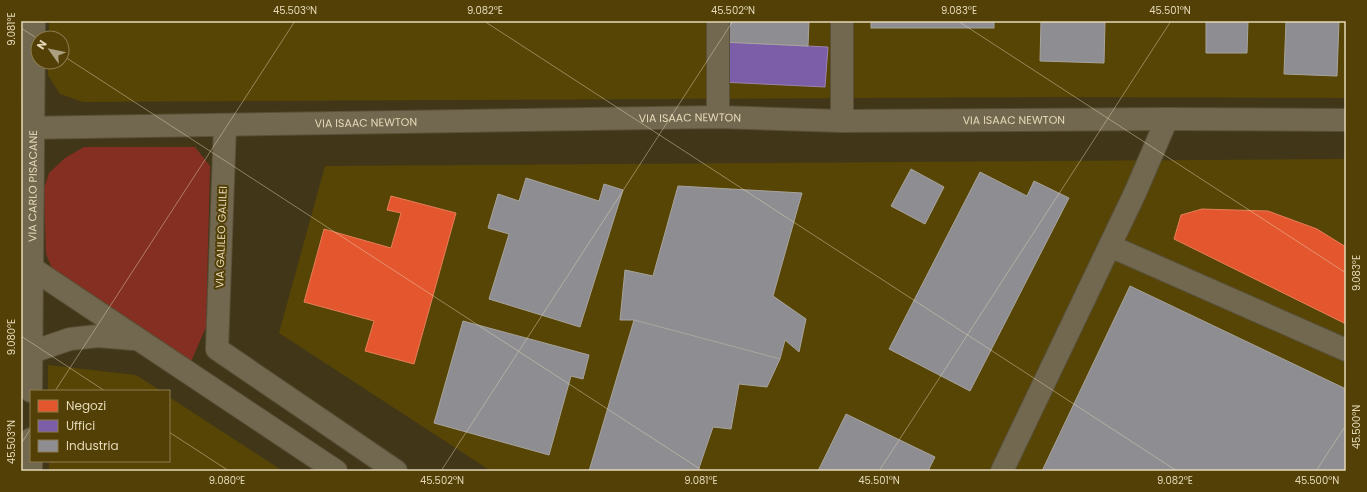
<svg xmlns="http://www.w3.org/2000/svg" width="1367" height="492" viewBox="0 0 1367 492" font-family="Poppins,sans-serif">
	<style>
		.built { fill: #574506 }
		.green { fill: #842f22 }
		.shops { fill: #e4572e; stroke: #e57e57 }
		.offices { fill: #7b5ea7; stroke: #9b83ac }
		.industry { fill: #8d8d92; stroke: #a8a49d }
		.lines { fill: none; stroke-linecap: round; stroke-linejoin: round }
		.minor-casing { stroke: #595039; stroke-width: 24 }
		.minor { stroke: #72684f; stroke-width: 22 }
		.ticks { fill: none; stroke: #e6d9b8; stroke-width: 1; stroke-opacity: 0.45 }
		.labels { text-anchor: middle; dominant-baseline: central; stroke-width: 4; stroke-linejoin: round; paint-order: stroke }
		.street-label { font-size: 11px; fill: #e6d9b8; stroke: #524007 }
		.neatline { fill: none; stroke: #e6d9b8; stroke-width: 1.5 }
		.ticks-label { font-size: 10px; text-anchor: middle; fill: #e6d9b8 }
	</style>
	<rect width="100%" height="100%" fill="#413718"/>
	<g class="built">
		<polygon points="49,21 1346,21 1346,98 1057,97 83,102 60,94 48,75 48,62 62,62 62,38 49,38"/>
		<polygon points="1346,159 1346,471 491,471 279,333 325,166"/>
		<polygon points="48,365 136,375 161,391 48,391"/>
		<polygon points="169,397 283,471 49,471 49,461 169,461"/>
	</g>
	<polygon class="green" points="84,147 195,147 210,166 206,327 190,364 53,271 46,254 44,189 49,173 65,158"/>
	<g class="shops">
		<polygon points="391,196 456,213 414,364 365,351 374,321 304,302 324,229 391,248 401,213 387,210"/>
		<polygon points="1202,209 1268,211 1317,229 1346,247 1346,324 1174,239 1181,215"/>
	</g>
	<polygon class="offices" points="723,42 828,47 825,87 721,82"/>
	<g class="industry">
		<polygon points="724,21 809,21 808,46 723,42"/>
		<rect x="871" y="21" width="123" height="7"/>
		<polygon points="1041,21 1105,21 1104,63 1040,61"/>
		<polygon points="1206,21 1248,21 1247,53 1206,53"/>
		<polygon points="1286,21 1339,21 1337,76 1284,74"/>
		<polygon points="911,169 944,187 925,224 891,206"/>
		<polygon points="980,172 1027,196 1034,181 1069,198 970,391 889,349"/>
		<polygon points="526,178 599,201 604,184 623,190 580,327 489,299 509,234 488,228 498,194 519,201"/>
		<polygon points="678,186 802,193 773,296 806,319 799,352 785,340 780,359 634,320 620,320 625,270 653,276"/>
		<polygon points="1130,286 1346,389 1346,471 1042,471"/>
		<polygon points="634,320 780,359 767,387 739,384 731,429 713,427 698,471 589,471"/>
		<polygon points="463,321 589,355 583,379 571,376 549,455 434,423"/>
		<polygon points="846,414 935,457 928,471 818,471"/>
	</g>
	<g class="lines">
		<defs>
			<g id="minor">
				<polyline points="718,21 718,117"/>
				<polyline points="842,121 842,21"/>
				<polyline points="225,125 217,349 396,471"/>
				<path id="s1" d="M 21,128 L 718,117 L 842,121 L 1167,119 L 1346,120"/>
				<polyline points="1110,246 1346,350"/>
				<polyline points="33,269 336,471"/>
				<polyline points="32,352 70,339 98,336 134,339"/>
				<path id="s2" d="M 31,391 L 34,21"/>
				<polyline points="31,471 31,439"/>
				<polyline points="1002,471 1135,193 1167,119"/>
			</g>
		</defs>
		<use href="#minor" class="minor-casing"/>
		<use href="#minor" class="minor"/>
	</g>
	<path class="ticks" d="M 484,21 L 1177,471M 958,21 L 1346,273M 21,28 L 38,39M 62,55 L 703,471M 21,336 L 105,391M 55,391 L 295,21M 169,432 L 229,471M 21,444 L 31,428M 441,471 L 733,21M 879,471 L 1171,21M 1316,471 L 1346,425"/>
	<g class="labels">
		<g class="street-label">
			<text stroke="none"><textPath href="#s1" startOffset="669">VIA ISAAC NEWTON</textPath></text>
			<text stroke="none"><textPath href="#s1" startOffset="993">VIA ISAAC NEWTON</textPath></text>
			<text stroke="none"><textPath href="#s1" startOffset="345">VIA ISAAC NEWTON</textPath></text>
			<text stroke="none"><textPath href="#s2" startOffset="205">VIA CARLO PISACANE</textPath></text>
			<text transform="translate(221 237) rotate(-88)">VIA GALILEO GALILEI</text>
		</g>
	</g>
	<rect width="1367" height="492" fill="none" stroke="#524007" stroke-width="44"/>
	<rect x="30" y="390" width="140" height="72" fill="#524007" stroke="#8d7d4e"/>
	<rect x="38" y="400" width="20" height="12" fill="#e4572e" stroke="#8d7d4e"/>
	<text x="66" y="410" font-size="12" fill="#e6d9b8">Negozi</text>
	<rect x="38" y="420" width="20" height="12" fill="#7b5ea7" stroke="#8d7d4e"/>
	<text x="66" y="430" font-size="12" fill="#e6d9b8">Uffici</text>
	<rect x="38" y="440" width="20" height="12" fill="#8d8d92" stroke="#8d7d4e"/>
	<text x="66" y="450" font-size="12" fill="#e6d9b8">Industria</text>
	<g transform="translate(50 50) rotate(303)"><circle r="19" fill="#524007" stroke="#8d7d4e"/>
	<path d="M0-3L7 15L0 10L-7 15Z" fill="#aca080"/>
	<text y="-6" font-size="11" font-weight="bold" text-anchor="middle" fill="#e6d9b8">N</text>
	</g>
	<rect x="22" y="22" width="1323" height="448" class="neatline"/>
	<g class="ticks-label">
		<text x="295" y="14">45.503°N</text>
		<text x="485" y="14">9.082°E</text>
		<text x="733" y="14">45.502°N</text>
		<text x="959" y="14">9.083°E</text>
		<text x="1170" y="14">45.501°N</text>
		<text transform="translate(11 29) rotate(-90)" y="4">9.081°E</text>
		<text transform="translate(1356 273) rotate(-90)" y="4">9.083°E</text>
		<text transform="translate(11 337) rotate(-90)" y="4">9.080°E</text>
		<text transform="translate(1356 427) rotate(-90)" y="4">45.500°N</text>
		<text transform="translate(11 442) rotate(-90)" y="4">45.503°N</text>
		<text x="227" y="484">9.080°E</text>
		<text x="442" y="484">45.502°N</text>
		<text x="701" y="484">9.081°E</text>
		<text x="879" y="484">45.501°N</text>
		<text x="1175" y="484">9.082°E</text>
		<text x="1317" y="484">45.500°N</text>
	</g>
</svg>
